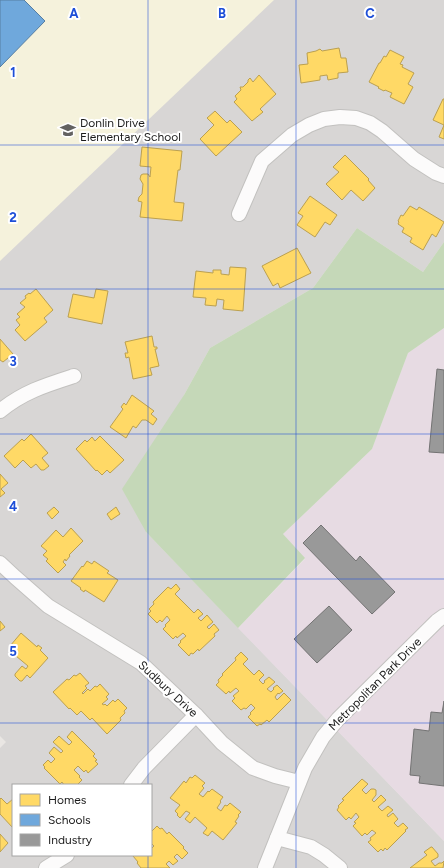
<svg xmlns="http://www.w3.org/2000/svg" width="444" height="868" viewBox="0 0 444 868" font-family="Figtree,sans-serif">
	<style>
		.residential { fill: #d8d6d5; fill-rule: evenodd }
		.industrial { fill: #e7dbe3 }
		.education { fill: #f5f2dc }
		.forest { fill: #c5d8b8 }
		.homes { fill: #ffd966; stroke: #bba050 }
		.schools { fill: #6fa8dc; stroke: #567ea2 }
		.industry { fill: #999; stroke: #737373 }
		.lines { fill: none; stroke-linecap: round; stroke-linejoin: round }
		.minor-casing { stroke: #c2c1bf; stroke-width: 16 }
		.minor { stroke: #fcfbfb; stroke-width: 14 }
		.grid { fill: none; stroke: #1d4ed8; stroke-width: 1; stroke-opacity: 0.55 }
		.labels { text-anchor: middle; dominant-baseline: central; stroke-width: 4; stroke-linejoin: round; paint-order: stroke }
		.poi-label { font-size: 12px; fill: #1b1b1b; stroke: #fff; text-anchor: start }
		.street-label { font-size: 12px; fill: #1b1b1b; stroke: #fff }
		.grid-label { font-size: 13px; text-anchor: middle; font-weight: bold; fill: #1d4ed8; stroke: #fff; stroke-width: 4; stroke-linejoin: round; paint-order: stroke }
	</style>
	<rect width="100%" height="100%" fill="#e9e6e3"/>
	<path class="residential" d="M 0,0 L 444,0 L 444,242 L 423,272 L 357,228 L 313,288 L 210,348 L 184,395 L 146,532 L 444,841 L 444,868 L 0,868 L 0,748 L 6,742 L 0,736 ZM 13,785 L 151,785 L 151,855 L 13,855 Z"/>
	<polygon class="industrial" points="444,328 444,841 238,628 305,559 283,534 372,449 408,353"/>
	<polygon class="education" points="0,0 274,0 0,261"/>
	<polygon class="forest" points="357,228 423,272 444,242 444,328 408,353 372,449 283,534 305,558 238,628 146,532 122,489 184,395 210,348 313,288"/>
	<g class="homes">
		<polygon points="339,48 341,58 346,58 348,72 338,73 338,78 328,80 327,75 320,76 320,80 301,83 299,65 308,64 307,53 316,51 320,49 322,51"/>
		<polygon points="390,50 404,57 400,64 403,65 402,67 414,73 408,84 413,87 404,104 390,97 392,93 385,90 384,91 378,88 379,87 369,82 379,63 380,63 384,56 386,57"/>
		<polygon points="259,75 276,94 260,109 263,112 252,121 234,102 237,99 235,96 241,90 240,87 243,87 248,82 248,80 250,78 253,82"/>
		<polygon points="443,99 444,99 444,125 433,120"/>
		<polygon points="215,111 227,123 230,120 242,132 216,156 200,139 214,125 207,118"/>
		<polygon points="444,125 444,139 439,137"/>
		<polygon points="142,147 182,151 180,170 178,170 174,202 184,203 182,221 140,217 142,202 138,201 139,197 142,194 143,184 140,179 141,175 143,174 148,174 150,177 151,167 140,166"/>
		<polygon points="345,155 369,179 368,180 375,188 363,201 351,190 342,200 326,184 339,172 333,167"/>
		<polygon points="310,196 337,215 330,225 325,222 315,237 297,225 303,216 298,213"/>
		<polygon points="410,206 417,210 419,207 444,222 436,237 432,234 423,250 410,242 412,238 402,232 404,228 398,224 399,222 398,221 401,215 403,216"/>
		<polygon points="297,248 311,273 280,288 278,283 273,286 262,266"/>
		<polygon points="230,267 246,268 243,311 223,309 224,300 217,299 216,306 205,305 206,298 193,297 196,271 213,273 213,270 221,270 221,274 229,275"/>
		<polygon points="36,289 53,310 44,318 47,322 25,341 15,330 20,325 16,320 20,317 17,314 25,307 20,303 26,298 25,296 29,293 30,294"/>
		<polygon points="96,289 108,291 102,324 68,317 73,294 94,298"/>
		<polygon points="152,336 154,347 157,347 157,349 155,349 159,366 150,368 152,375 133,379 129,357 126,358 125,353 128,353 125,342"/>
		<polygon points="0,339 13,354 3,362 0,360"/>
		<polygon points="132,395 154,411 151,414 157,419 153,425 146,420 142,420 136,428 133,426 126,438 110,427 123,409 121,407 124,403 126,405"/>
		<polygon points="31,434 48,453 42,458 49,466 44,470 41,470 36,464 31,468 23,460 15,468 4,456 22,439 24,441"/>
		<polygon points="100,436 124,460 110,473 107,470 102,475 97,470 96,471 76,449 85,440 87,442 92,437 95,441"/>
		<polygon points="0,474 8,483 1,489 5,493 0,497"/>
		<polygon points="54,507 59,512 52,519 47,513"/>
		<polygon points="116,507 120,514 111,520 107,514"/>
		<polygon points="71,528 83,541 69,555 70,556 66,561 65,559 63,562 66,565 58,573 46,561 48,559 43,555 47,551 41,546 56,530 63,537"/>
		<polygon points="87,561 92,564 94,561 109,571 107,573 118,580 104,602 85,590 84,592 80,589 81,588 71,581 82,566 83,567"/>
		<polygon points="176,584 180,589 175,594 194,613 198,609 203,614 198,618 201,621 207,615 213,622 207,627 209,629 214,624 219,630 214,634 215,636 199,651 198,649 193,654 191,653 189,656 178,645 181,642 180,641 186,636 183,633 177,638 176,636 173,639 163,629 166,626 165,625 170,620 167,616 162,622 160,620 157,623 148,614 151,611 149,609 154,604 153,602 168,587 171,589"/>
		<polygon points="0,621 5,627 0,631"/>
		<polygon points="21,633 37,647 38,645 42,648 40,650 48,658 30,678 27,675 22,681 20,681 15,676 15,674 22,666 26,669 28,666 16,656 18,653 10,646"/>
		<polygon points="241,652 248,659 243,664 254,675 259,670 264,675 259,680 263,684 265,682 264,681 269,677 275,682 267,689 271,692 274,689 273,688 277,685 283,691 279,694 278,693 275,697 277,700 284,693 291,700 269,722 267,720 261,725 260,724 257,726 248,717 251,714 250,713 255,708 251,704 246,709 244,708 241,710 232,701 235,698 233,696 239,691 236,688 230,693 229,691 226,694 216,685 219,682 218,680 223,675 222,674 236,660 235,658"/>
		<polygon points="80,673 89,683 85,686 87,688 82,693 83,694 88,689 90,691 95,686 97,687 100,684 109,694 106,697 108,699 102,704 104,705 105,704 107,706 113,700 115,702 118,699 127,708 124,711 125,713 120,718 121,720 107,734 92,718 90,720 81,711 77,715 70,708 69,709 53,692 67,679 69,680 74,675 76,676"/>
		<polygon points="72,731 95,754 93,756 97,760 95,761 98,764 88,773 86,770 84,772 78,766 74,770 80,776 79,777 82,780 77,785 64,785 62,782 60,784 44,768 45,767 43,765 48,760 51,763 55,759 49,753 54,747 61,753 63,751 53,742 59,736 69,745 72,742 67,737"/>
		<polygon points="195,775 205,783 202,786 204,788 199,794 203,797 208,791 209,792 212,789 223,797 220,801 221,802 217,808 221,811 225,805 227,806 230,803 241,812 238,815 239,816 235,822 237,823 223,840 212,831 208,836 203,833 207,828 195,817 190,823 185,819 190,813 186,811 180,818 177,815 178,814 175,811 180,805 170,798 184,781 186,783 190,777 192,778"/>
		<polygon points="362,779 368,784 362,790 366,794 371,789 374,789 376,790 376,795 372,800 374,802 381,795 386,800 378,807 382,811 388,806 393,810 387,815 388,817 393,813 398,819 394,823 398,827 403,823 408,828 405,830 406,831 387,850 385,848 383,851 381,849 378,852 368,842 371,840 370,838 376,833 372,830 367,835 365,833 362,836 353,826 356,823 354,822 359,817 356,813 351,819 349,817 346,820 337,810 339,807 338,806 344,800 342,799"/>
		<polygon points="1,798 7,804 13,799 13,828 0,814 0,799"/>
		<polygon points="157,826 160,829 162,828 167,834 169,832 184,847 183,848 188,853 182,859 177,854 174,857 178,861 173,865 169,861 166,864 170,868 141,868 137,863 138,862 133,856 134,855 151,855 151,849 154,846 151,843 151,832"/>
		<polygon points="0,834 8,843 0,852"/>
		<polygon points="431,847 432,847 438,854 438,857 431,861 435,866 439,863 442,863 444,861 443,868 410,868 427,855 424,852"/>
	</g>
	<polygon class="schools" points="0,0 24,0 45,21 0,67"/>
	<g class="industry">
		<polygon points="437,369 444,370 444,453 429,452"/>
		<polygon points="321,525 356,561 360,556 395,592 372,614 303,543"/>
		<polygon points="329,606 352,630 317,663 294,639"/>
		<polygon points="444,701 444,786 419,783 420,776 410,775 414,729 429,731 431,712 442,713"/>
	</g>
	<g class="lines">
		<defs>
			<g id="minor">
				<polyline points="239,214 262,161 292,135 309,125 324,119 340,117 356,118 370,123 382,131 414,159 436,173 444,176"/>
				<path d="M 0,411 C 23,392 46,385 74,376"/>
				<polyline points="0,563 15,577 48,606 141,663 196,715 222,743 253,768 275,776 299,782"/>
				<polyline points="131,785 144,768 196,715"/>
				<polyline points="277,838 311,847 324,855 340,868"/>
				<polyline points="46,868 67,855"/>
				<polyline points="265,868 305,768 323,737 338,719 437,621 444,616"/>
			</g>
		</defs>
		<use href="#minor" class="minor-casing"/>
		<use href="#minor" class="minor"/>
	</g>
	<path class="grid" d="M 148,0 L 148,785M 296,0 L 296,868M 0,145 L 444,145M 0,289 L 444,289M 0,434 L 444,434M 0,579 L 444,579M 0,723 L 444,723M 148,855 L 148,868"/>
	<defs>
		<symbol id="school-bare" viewBox="-9 -9 18 18"><path d="M0-5L7-2L0 1L-7-2ZM-4 1L0 2.5L4 1V4Q0 6-4 4Z" fill="#636261" stroke="#fff" stroke-width="2.5" paint-order="stroke"/></symbol>
	</defs>
	<g fill-rule="evenodd">
		<use href="#school-bare" x="57" y="119" width="22" height="22"/>
	</g>
	<g class="labels">
		<g class="poi-label">
			<text x="80" y="123">Donlin Drive<tspan x="80" dy="14">Elementary School</tspan></text>
		</g>
		<g class="street-label">
			<text transform="translate(375 684) rotate(-45)">Metropolitan Park Drive</text>
			<text transform="translate(168 689) rotate(43)">Sudbury Drive</text>
		</g>
	</g>
	<g class="grid-label">
		<text x="74" y="18">A</text>
		<text x="222" y="18">B</text>
		<text x="370" y="18">C</text>
		<text x="13" y="77">1</text>
		<text x="13" y="222">2</text>
		<text x="13" y="366">3</text>
		<text x="13" y="511">4</text>
		<text x="13" y="656">5</text>
	</g>
	<rect x="12" y="784" width="140" height="72" fill="#ffffff" stroke="#a4a4a4"/>
	<rect x="20" y="794" width="20" height="12" fill="#ffd966" stroke="#a4a4a4"/>
	<text x="48" y="804" font-size="12" fill="#1b1b1b">Homes</text>
	<rect x="20" y="814" width="20" height="12" fill="#6fa8dc" stroke="#a4a4a4"/>
	<text x="48" y="824" font-size="12" fill="#1b1b1b">Schools</text>
	<rect x="20" y="834" width="20" height="12" fill="#999999" stroke="#a4a4a4"/>
	<text x="48" y="844" font-size="12" fill="#1b1b1b">Industry</text>
</svg>
